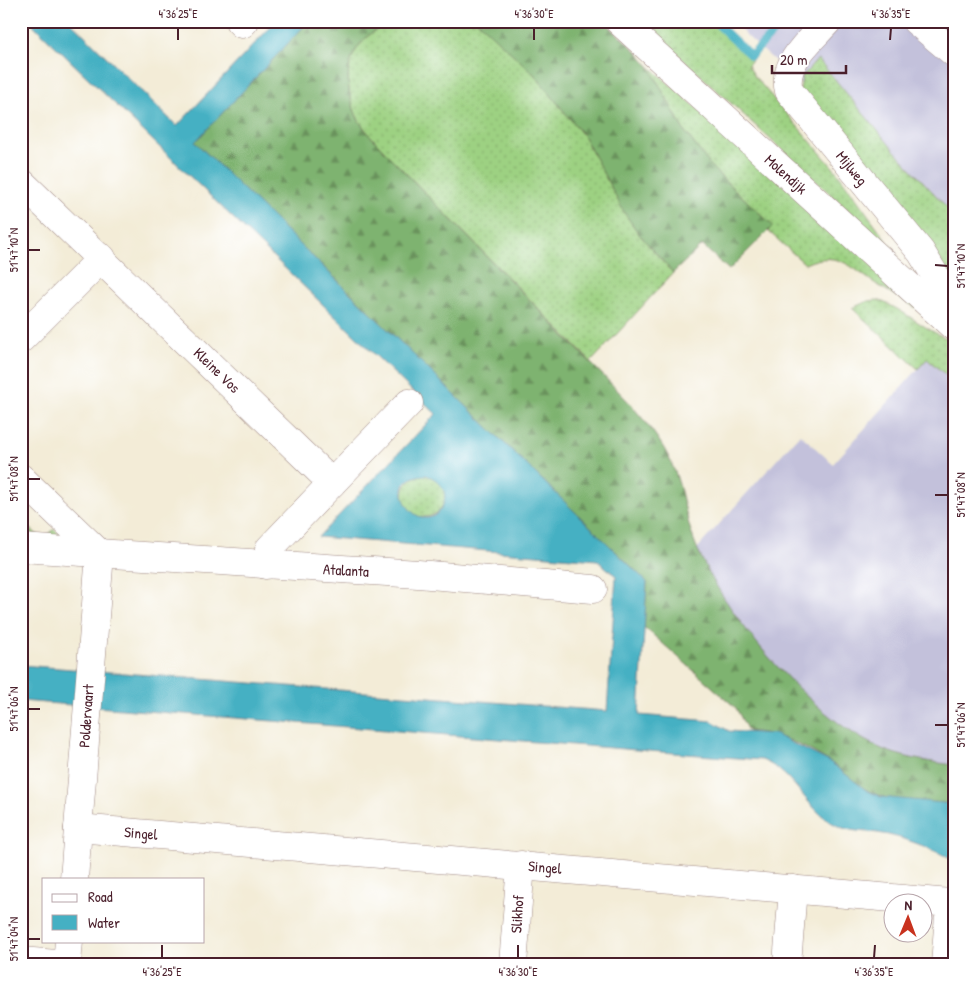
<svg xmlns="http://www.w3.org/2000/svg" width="975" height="985" viewBox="0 0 975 985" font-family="'Patrick Hand',sans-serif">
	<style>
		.industrial { fill: #c3c1db }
		.grass { fill: url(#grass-dots); stroke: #747856 }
		.forest { fill: url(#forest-firs); stroke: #64694e }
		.water { fill: #45b0c3; stroke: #486877; fill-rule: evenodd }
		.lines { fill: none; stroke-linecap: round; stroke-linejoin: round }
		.stream { stroke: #45b0c3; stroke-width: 8 }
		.minor-casing { stroke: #9e8681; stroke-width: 29 }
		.minor { stroke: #fff; stroke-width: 28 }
		.ticks { fill: none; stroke: #4a1f2b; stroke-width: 2 }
		.labels { text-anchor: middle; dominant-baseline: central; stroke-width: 5; stroke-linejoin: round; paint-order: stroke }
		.street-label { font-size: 15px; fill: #4a1f2b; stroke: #fff }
		.neatline { fill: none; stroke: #4a1f2b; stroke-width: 2 }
		.ticks-label { font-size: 12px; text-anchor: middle; fill: #4a1f2b }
	</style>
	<defs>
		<pattern id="grass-dots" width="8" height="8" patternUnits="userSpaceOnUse" patternTransform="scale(1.25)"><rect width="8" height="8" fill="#9dd182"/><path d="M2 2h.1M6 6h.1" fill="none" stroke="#89b370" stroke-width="1.8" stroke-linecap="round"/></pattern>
		<pattern id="forest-firs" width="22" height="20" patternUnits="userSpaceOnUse" patternTransform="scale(1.25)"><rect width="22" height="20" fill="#7eb370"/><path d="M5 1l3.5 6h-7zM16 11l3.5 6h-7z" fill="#69915c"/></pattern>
	</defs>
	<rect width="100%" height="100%" fill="#fff"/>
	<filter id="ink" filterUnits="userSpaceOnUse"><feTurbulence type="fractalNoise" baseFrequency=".02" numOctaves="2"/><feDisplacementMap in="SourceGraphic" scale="10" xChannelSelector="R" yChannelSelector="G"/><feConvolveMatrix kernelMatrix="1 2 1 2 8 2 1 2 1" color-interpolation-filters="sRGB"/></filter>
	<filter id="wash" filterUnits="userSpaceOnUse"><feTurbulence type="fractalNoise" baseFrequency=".0096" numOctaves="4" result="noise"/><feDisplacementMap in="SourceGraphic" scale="20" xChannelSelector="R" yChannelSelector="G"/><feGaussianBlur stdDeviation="1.12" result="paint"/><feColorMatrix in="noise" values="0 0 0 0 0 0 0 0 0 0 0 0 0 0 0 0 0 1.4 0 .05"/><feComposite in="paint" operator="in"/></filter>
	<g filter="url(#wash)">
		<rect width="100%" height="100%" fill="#f3ecd7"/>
		<g class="industrial">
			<polygon points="732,21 954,21 954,220 748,37"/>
			<polygon points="927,359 954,382 954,782 870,766 670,579 800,434 833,464"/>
		</g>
		<g class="grass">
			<path d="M 392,21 L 477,21 L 493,34 L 534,74 L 583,135 L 626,214 L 639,234 L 673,273 L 591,362 L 387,154 C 377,143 367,133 359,121 C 355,114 353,106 351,99 C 341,61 358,37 392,21 Z"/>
			<polygon points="647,21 716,21 754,57 748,65 755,77 837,172 898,256 653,32"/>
			<polygon points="818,59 893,149 954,215 954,288 799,95 802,77"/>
			<path d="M 649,66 L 935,318 C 916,308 898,298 881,287 C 853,271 841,248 805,264 L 768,231 L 773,226 L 713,169 L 683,129 Z"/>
			<path d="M 878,300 C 906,310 926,332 954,341 L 954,382 L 927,359 L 918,369 L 852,308 L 868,301 Z"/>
			<circle cx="424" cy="496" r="21"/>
			<polygon points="21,520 43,540 54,529 71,546 21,542"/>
		</g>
		<g class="forest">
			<path d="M 309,21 L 392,21 C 358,37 341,61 351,99 C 353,106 355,114 359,121 C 367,133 377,143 387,154 L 626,399 C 644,420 663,441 673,467 C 683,490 685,517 694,540 C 720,612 815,723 887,751 C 909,759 931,762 954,765 L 954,804 C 926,803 892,804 867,790 C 854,783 843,770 830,762 C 805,746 778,733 748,731 L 736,708 L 644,627 L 647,582 L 195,142 Z"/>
			<polygon points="477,21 604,21 637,52 649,66 683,129 713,169 773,226 729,270 702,245 673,273 639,234 625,214 583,135 534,74"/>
		</g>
		<path class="water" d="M 29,21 L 70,21 L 177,126 L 276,21 L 309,21 L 195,142 L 647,582 L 639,715 L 712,721 L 729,731 L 774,734 L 830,762 L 866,790 L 881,797 L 954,804 L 954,861 C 931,848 904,837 878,833 C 863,831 849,832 836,825 C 805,809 796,774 762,760 L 21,701 L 21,665 L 607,711 L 616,576 L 597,560 L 318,537 L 436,414 ZM 426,475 C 439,479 449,491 443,505 C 423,546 374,477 426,475 Z"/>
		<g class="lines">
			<polyline class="stream" points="714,21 751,56 784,21"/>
		</g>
	</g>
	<g filter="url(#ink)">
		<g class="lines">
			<defs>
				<g id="minor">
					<polyline points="239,21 242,24 245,21"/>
					<polyline points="619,21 954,327"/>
					<path d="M 828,21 C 811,40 781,63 789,91 L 921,252 L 938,280 L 954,320"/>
					<polyline points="916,21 954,53"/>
					<polyline points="21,182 332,483 269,549 266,565"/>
					<polyline points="21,339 102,258"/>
					<polyline points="21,478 100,554 74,879"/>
					<polyline points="332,483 409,403"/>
					<polyline points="21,548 418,574 593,589"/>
					<polyline points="78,828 950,903 945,964"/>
					<polyline points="21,961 56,964"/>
					<polyline points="67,964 69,941"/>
					<polyline points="513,964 521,865"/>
					<polyline points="787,964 793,889"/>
				</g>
			</defs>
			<use href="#minor" class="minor-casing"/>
			<use href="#minor" class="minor"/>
		</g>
	</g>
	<path class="ticks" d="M 178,40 L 178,28M 534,40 L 534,28M 890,40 L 891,28M 28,250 L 40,250M 935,265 L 948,266M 28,479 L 40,479M 935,495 L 948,495M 28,709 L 40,709M 935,725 L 948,725M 28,939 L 40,939M 162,958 L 162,945M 518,958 L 518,945M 874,958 L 875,945"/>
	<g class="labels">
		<g class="street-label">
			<text transform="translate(852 168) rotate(51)">Mijlweg</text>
			<text transform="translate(786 174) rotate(42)">Molendijk</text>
			<text transform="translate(217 370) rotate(44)">Kleine Vos</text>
			<text transform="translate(346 570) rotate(3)">Atalanta</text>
			<text transform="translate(86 716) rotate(-86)">Poldervaart</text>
			<text transform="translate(141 833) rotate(5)">Singel</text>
			<text transform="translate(545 867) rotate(5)">Singel</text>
			<text transform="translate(517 914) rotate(-86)">Slikhof</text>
		</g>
	</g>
	<rect width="975" height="985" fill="none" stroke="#fff" stroke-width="55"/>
	<rect x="42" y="878" width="162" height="65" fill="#ffffff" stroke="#b7a5aa"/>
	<rect x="52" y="894" width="25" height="8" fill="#ffffff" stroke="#b7a5aa"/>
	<text x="88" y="902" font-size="15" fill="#4a1f2b">Road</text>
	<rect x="52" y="915" width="25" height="15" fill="#45b0c3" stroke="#b7a5aa"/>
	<text x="88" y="928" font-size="15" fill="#4a1f2b">Water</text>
	<g transform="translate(908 918) rotate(1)"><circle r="24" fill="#ffffff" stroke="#b7a5aa"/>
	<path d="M0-4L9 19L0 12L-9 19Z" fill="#c8321e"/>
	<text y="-8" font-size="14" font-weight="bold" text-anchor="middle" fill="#4a1f2b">N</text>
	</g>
	<path d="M772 65v8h74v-8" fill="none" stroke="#4a1f2b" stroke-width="2.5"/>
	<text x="780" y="65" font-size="15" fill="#4a1f2b" stroke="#ffffff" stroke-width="4" paint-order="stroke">20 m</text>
	<rect x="28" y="28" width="920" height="930" class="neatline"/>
	<g class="ticks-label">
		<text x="178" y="18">4°36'25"E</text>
		<text x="534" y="18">4°36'30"E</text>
		<text x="891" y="18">4°36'35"E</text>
		<text transform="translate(14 250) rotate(-90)" y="4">51°47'10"N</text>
		<text transform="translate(961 266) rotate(-90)" y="4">51°47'10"N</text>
		<text transform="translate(14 479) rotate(-90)" y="4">51°47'08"N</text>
		<text transform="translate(961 495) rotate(-90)" y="4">51°47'08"N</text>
		<text transform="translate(14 709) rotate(-90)" y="4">51°47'06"N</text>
		<text transform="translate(961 725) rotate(-90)" y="4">51°47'06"N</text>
		<text transform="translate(14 939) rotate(-90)" y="4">51°47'04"N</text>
		<text x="162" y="976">4°36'25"E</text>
		<text x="518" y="976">4°36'30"E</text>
		<text x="874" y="976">4°36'35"E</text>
	</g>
</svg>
